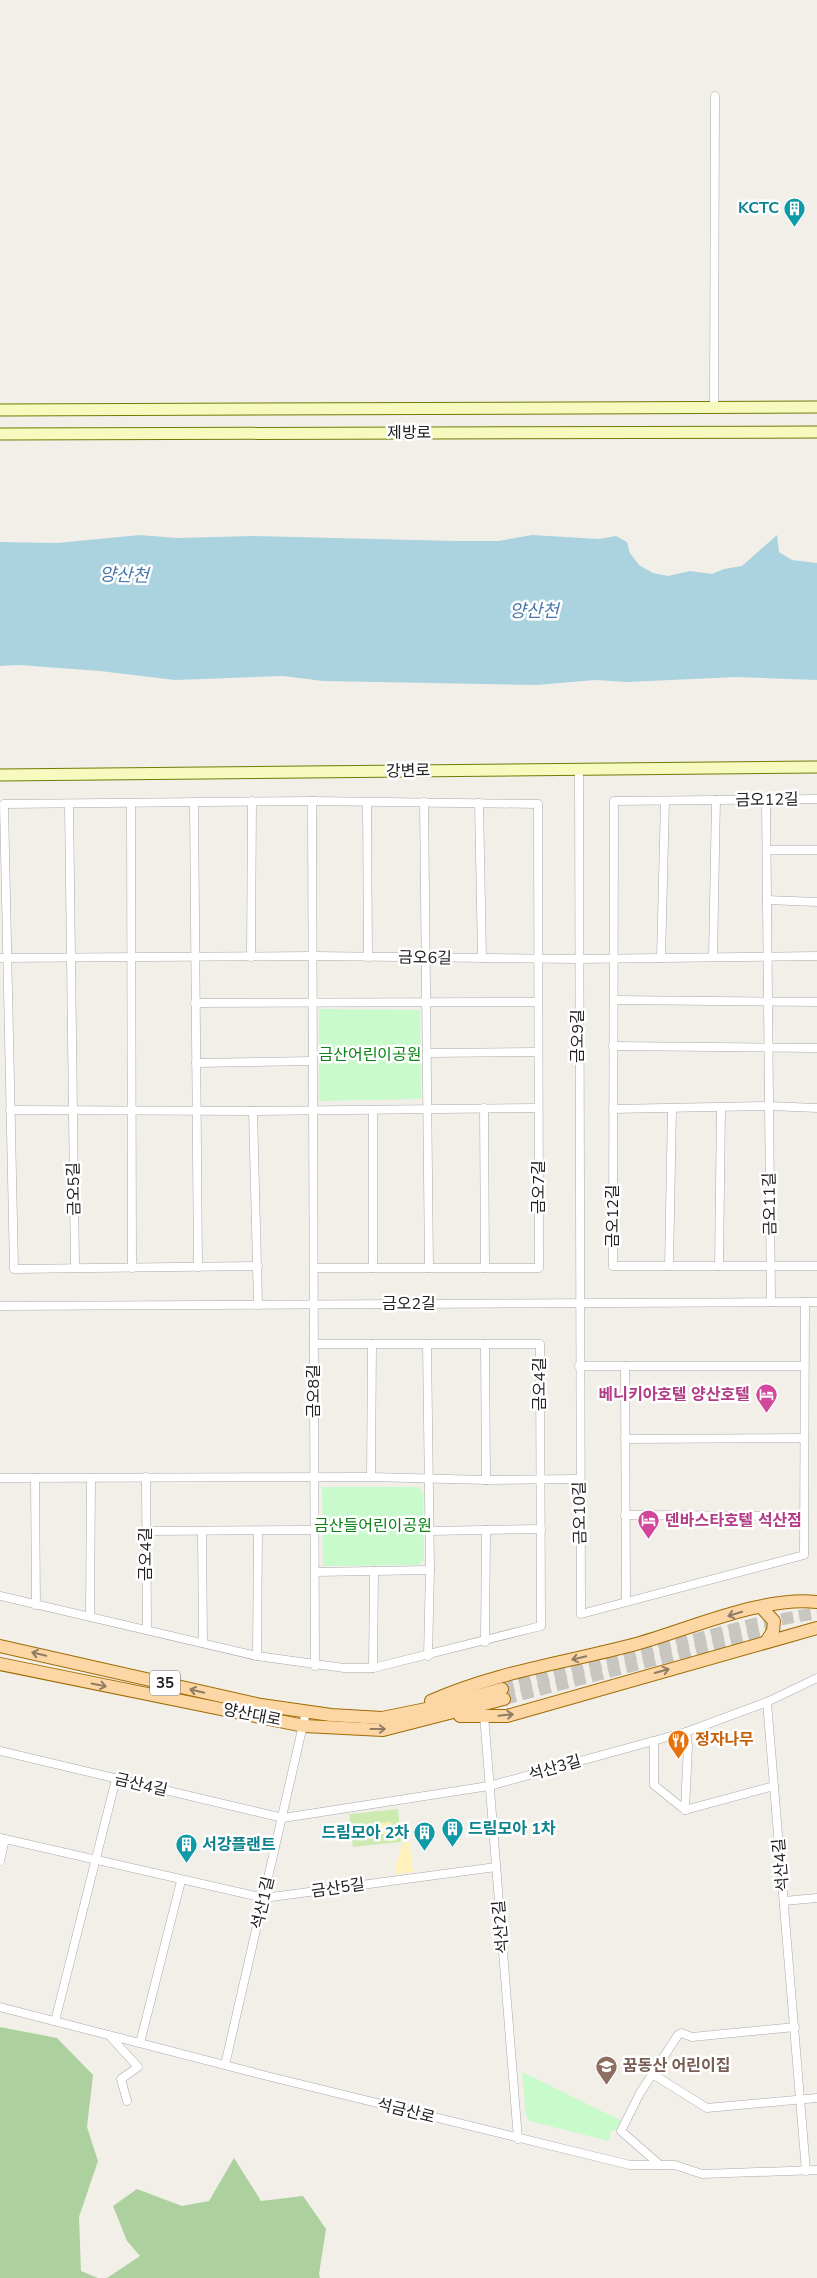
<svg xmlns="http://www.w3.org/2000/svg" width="817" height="2278" viewBox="0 0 817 2278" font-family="'Nunito Sans','Noto Sans KR',sans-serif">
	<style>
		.grass { fill: #cdebb0 }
		.forest { fill: #add19e }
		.sand { fill: #fff1ba }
		.park { fill: #c8facc }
		.water { fill: #aad3df }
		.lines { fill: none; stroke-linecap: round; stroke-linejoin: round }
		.primary-tunnel { stroke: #c8c6c1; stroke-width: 12; stroke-dasharray: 12 6; stroke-linecap: butt }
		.street-casing { stroke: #a9a9a9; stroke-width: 9 }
		.secondary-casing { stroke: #707d05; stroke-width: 13 }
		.primary-casing { stroke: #a06b00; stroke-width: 14 }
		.street { stroke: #fff; stroke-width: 8 }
		.secondary { stroke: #f7fabf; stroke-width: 11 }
		.primary { stroke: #fcd6a4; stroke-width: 12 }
		.oneway { stroke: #8f7c63 }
		.labels { text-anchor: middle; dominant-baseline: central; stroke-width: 5; stroke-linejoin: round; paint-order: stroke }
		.shield { fill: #fff; stroke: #646464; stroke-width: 1 }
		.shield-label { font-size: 15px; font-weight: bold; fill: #222 }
		.culture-label { font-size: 16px; font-weight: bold; fill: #0d838f; stroke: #fff; text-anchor: end }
		.street-label { font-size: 16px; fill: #222; stroke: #fff }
		.park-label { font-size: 16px; fill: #0c8416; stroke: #fff }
		.hotel-label { font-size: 16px; font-weight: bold; fill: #b23c85; stroke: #fff; text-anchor: end }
		.food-label { font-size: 16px; font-weight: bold; fill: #c56008; stroke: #fff; text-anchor: start }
		.education-label { font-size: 16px; font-weight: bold; fill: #785e54; stroke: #fff; text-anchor: start }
		.water-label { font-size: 18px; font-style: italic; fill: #4a7aab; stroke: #fff }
	</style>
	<rect width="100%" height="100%" fill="#f2efe9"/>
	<polygon class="grass" points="398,1809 401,1842 353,1847 349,1814"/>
	<g class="forest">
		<polygon points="0,2027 57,2038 93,2075 87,2127 98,2161 79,2217 81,2271 98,2278 0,2278"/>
		<polygon points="234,2158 261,2201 303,2196 326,2229 319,2274 320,2278 107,2278 140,2256 127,2241 113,2206 137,2189 182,2206 209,2201"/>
	</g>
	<g class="sand">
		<polygon points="391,1822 392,1833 370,1835 369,1824"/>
		<polygon points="409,1842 413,1872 396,1874 395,1868 403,1843"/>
	</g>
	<g class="park">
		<polygon points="319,1009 420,1010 421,1099 319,1101"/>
		<polygon points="322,1487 418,1487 423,1493 424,1560 418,1565 323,1566"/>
		<polygon points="522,2072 622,2121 618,2130 611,2131 609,2141 530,2121 526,2115"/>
	</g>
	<polygon class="water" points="140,535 176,538 253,536 456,541 498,541 532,535 599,539 616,536 627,542 630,553 639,565 653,573 668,576 690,571 712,574 724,569 742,566 777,535 779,552 792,560 817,563 817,680 736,677 627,682 595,680 536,685 323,681 283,676 175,680 100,671 19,665 0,666 0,542 57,543"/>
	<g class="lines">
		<g class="primary-tunnel">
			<polyline points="502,1689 754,1624 817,1613"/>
			<polyline points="504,1699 782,1627"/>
		</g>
		<defs>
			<g id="street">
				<polyline points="714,408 715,96"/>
				<polyline points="579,769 581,1614 804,1555 805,1302"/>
				<polyline points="817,799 614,801 613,1266 817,1266"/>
				<polyline points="766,800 771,1302"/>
				<polyline points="312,801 315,1666"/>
				<polyline points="194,802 198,1267"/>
				<polyline points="367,802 368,957"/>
				<polyline points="424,802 429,1268"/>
				<polyline points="131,803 132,1268"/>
				<polyline points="479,803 482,958"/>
				<polyline points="69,804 75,1268"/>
				<polyline points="767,850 817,850"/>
				<polyline points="767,900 817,902"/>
				<polyline points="251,957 252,801"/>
				<polyline points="713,957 716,800"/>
				<polyline points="0,958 313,956 578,959 817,956"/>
				<polyline points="661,958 665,801"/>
				<polyline points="614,1000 817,1002"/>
				<polyline points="195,1003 538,1002"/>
				<polyline points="613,1046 817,1048"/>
				<polyline points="427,1053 538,1052"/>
				<polyline points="196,1063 313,1061"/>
				<polyline points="484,1108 485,1268"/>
				<polyline points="613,1109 769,1106 817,1108"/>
				<polyline points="10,1110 253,1111 538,1108"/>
				<polyline points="373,1110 373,1268"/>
				<polyline points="253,1111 258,1305"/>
				<polyline points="258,1266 14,1269 4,804 312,801 538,804 539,1268 314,1268"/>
				<polyline points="669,1266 672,1108"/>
				<polyline points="719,1266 721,1107"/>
				<polyline points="0,1306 817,1302"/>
				<polyline points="427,1344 430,1570 428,1656"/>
				<polyline points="485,1344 486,1480"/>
				<polyline points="579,1366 804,1366"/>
				<polyline points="625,1366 626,1602"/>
				<polyline points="625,1439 804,1438"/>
				<polyline points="146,1477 147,1630"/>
				<polyline points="371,1477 372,1344"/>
				<polyline points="0,1478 371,1477 486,1480 580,1479"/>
				<polyline points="35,1478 36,1605"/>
				<polyline points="625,1515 804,1516"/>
				<polyline points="146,1531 315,1530"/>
				<polyline points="202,1531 203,1643"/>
				<polyline points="429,1531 541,1529"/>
				<polyline points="315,1572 430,1570"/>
				<polyline points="0,1596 257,1656 344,1668 373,1668 541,1626 540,1344 314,1344"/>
				<polyline points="90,1617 91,1478"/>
				<polyline points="485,1642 486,1530"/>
				<polyline points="257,1656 258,1531"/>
				<polyline points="373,1668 374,1571"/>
				<polyline points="767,1702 806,2171"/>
				<polyline points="484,1715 518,2139"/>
				<polyline points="654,1741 654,1785 685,1810"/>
				<polyline points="0,1751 283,1818 489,1786 686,1732 767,1702 817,1678"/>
				<polyline points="685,1810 774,1786"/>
				<polyline points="685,1810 688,1746 686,1732"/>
				<polyline points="0,1838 264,1898 496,1867"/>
				<polyline points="0,1861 5,1839"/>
				<polyline points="784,1901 817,1898"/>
				<polyline points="0,2007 267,2076 630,2165 675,2165 702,2174 817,2170"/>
				<polyline points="55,2021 116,1779"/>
				<polyline points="109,2035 138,2067 121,2079 127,2101"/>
				<polyline points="140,2043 181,1881"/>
				<polyline points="225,2065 306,1712"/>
				<polyline points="654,2075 707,2108 817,2098"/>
				<polyline points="660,2165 621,2131 640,2093 678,2035 681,2033 692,2037 795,2027"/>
			</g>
			<g id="secondary">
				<polyline points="0,410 817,407"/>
				<polyline points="0,434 817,432"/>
				<polyline points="0,775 817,767"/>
			</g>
			<g id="primary">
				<polyline points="761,1607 774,1621 773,1631 766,1642"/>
				<polyline points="0,1646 261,1705 331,1715 382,1718 436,1707 502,1689"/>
				<polyline points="0,1664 304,1726 383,1730 504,1699"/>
				<path d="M 431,1701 C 495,1672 569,1662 636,1644 C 690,1629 762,1596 817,1602"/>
				<polyline points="460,1716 507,1716 817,1628"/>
			</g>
		</defs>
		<use href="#street" class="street-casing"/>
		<use href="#secondary" class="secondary-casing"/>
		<use href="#primary" class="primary-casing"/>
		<use href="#street" class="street"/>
		<use href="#secondary" class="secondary"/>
		<use href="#primary" class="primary"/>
	</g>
	<defs><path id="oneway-shaft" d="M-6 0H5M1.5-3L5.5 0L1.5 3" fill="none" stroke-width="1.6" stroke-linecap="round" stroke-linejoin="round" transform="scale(1.25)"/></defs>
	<g class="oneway">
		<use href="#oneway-shaft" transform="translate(735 1614) rotate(163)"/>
		<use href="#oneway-shaft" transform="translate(39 1654) rotate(-167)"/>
		<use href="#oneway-shaft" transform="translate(579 1658) rotate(166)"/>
		<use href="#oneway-shaft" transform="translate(662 1671) rotate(-16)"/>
		<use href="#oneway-shaft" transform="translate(99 1685) rotate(11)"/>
		<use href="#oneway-shaft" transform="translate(197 1691) rotate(-167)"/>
		<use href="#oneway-shaft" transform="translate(506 1715) rotate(-6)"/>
		<use href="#oneway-shaft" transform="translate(378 1729)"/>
	</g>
	<defs>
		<symbol id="building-pin" viewBox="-11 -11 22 30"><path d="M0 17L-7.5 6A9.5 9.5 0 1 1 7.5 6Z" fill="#0f9aa8" stroke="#fff"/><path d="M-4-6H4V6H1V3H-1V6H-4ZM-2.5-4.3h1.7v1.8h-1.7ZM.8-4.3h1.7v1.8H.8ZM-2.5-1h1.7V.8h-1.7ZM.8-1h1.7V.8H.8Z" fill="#fff"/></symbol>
		<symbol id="hotel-pin" viewBox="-11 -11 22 30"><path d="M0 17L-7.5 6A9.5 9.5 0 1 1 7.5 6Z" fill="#d1479c" stroke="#fff"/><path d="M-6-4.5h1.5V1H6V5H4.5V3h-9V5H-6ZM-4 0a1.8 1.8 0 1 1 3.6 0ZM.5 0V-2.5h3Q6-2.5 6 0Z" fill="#fff"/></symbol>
		<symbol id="restaurant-pin" viewBox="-11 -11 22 30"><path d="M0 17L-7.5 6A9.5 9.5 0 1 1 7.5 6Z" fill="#e8710a" stroke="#fff"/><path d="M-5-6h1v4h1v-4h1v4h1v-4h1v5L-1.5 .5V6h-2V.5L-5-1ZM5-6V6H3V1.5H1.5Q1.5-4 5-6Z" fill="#fff"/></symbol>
		<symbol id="school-pin" viewBox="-11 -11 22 30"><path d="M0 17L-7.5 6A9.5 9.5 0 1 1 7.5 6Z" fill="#8d6e63" stroke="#fff"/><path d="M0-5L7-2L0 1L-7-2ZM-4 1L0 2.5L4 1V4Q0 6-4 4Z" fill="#fff"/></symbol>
	</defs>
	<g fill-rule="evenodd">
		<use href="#building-pin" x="782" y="196" width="25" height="34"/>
		<use href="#hotel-pin" x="754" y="1382" width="25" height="34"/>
		<use href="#hotel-pin" x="636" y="1508" width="25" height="34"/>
		<use href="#restaurant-pin" x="666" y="1728" width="25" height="34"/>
		<use href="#building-pin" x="440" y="1816" width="25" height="34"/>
		<use href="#building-pin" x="412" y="1820" width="25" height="34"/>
		<use href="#building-pin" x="174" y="1832" width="25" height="34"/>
		<use href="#school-pin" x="594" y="2054" width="25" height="34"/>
	</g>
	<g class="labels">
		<rect class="shield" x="150" y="1670.5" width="30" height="25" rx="4"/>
		<g class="shield-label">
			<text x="165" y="1683">35</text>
		</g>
		<g class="culture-label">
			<text x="779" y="208">KCTC</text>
			<text x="468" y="1829" text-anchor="start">드림모아 1차</text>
			<text x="409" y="1833">드림모아 2차</text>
			<text x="202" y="1845" text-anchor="start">서강플랜트</text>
		</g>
		<g class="street-label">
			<text x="409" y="433">제방로</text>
			<text transform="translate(408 771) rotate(-1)">강변로</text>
			<text transform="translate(767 800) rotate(-1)">금오12길</text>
			<text transform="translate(425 958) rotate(1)">금오6길</text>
			<text transform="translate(578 1036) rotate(-90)">금오9길</text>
			<text transform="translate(539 1187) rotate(-90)">금오7길</text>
			<text transform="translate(74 1189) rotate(-91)">금오5길</text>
			<text transform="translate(770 1204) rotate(-91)">금오11길</text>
			<text transform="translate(613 1216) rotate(-90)">금오12길</text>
			<text x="409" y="1304">금오2길</text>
			<text transform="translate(540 1384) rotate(-90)">금오4길</text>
			<text transform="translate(314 1391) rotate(-90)">금오8길</text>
			<text transform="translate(580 1513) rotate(-91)">금오10길</text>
			<text transform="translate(146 1554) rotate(-90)">금오4길</text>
			<text transform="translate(252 1715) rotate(11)">양산대로</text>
			<text transform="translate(555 1768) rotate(-16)">석산3길</text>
			<text transform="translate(141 1785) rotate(13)">금산4길</text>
			<text transform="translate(781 1865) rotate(-95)">석산4길</text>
			<text transform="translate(338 1888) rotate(-8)">금산5길</text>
			<text transform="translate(263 1903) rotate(-77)">석산1길</text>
			<text transform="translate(501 1927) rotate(-95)">석산2길</text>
			<text transform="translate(406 2111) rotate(14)">석금산로</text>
		</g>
		<g class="park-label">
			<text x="370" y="1055">금산어린이공원</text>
			<text x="373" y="1526">금산들어린이공원</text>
		</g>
		<g class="hotel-label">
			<text x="750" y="1395">베니키아호텔 양산호텔</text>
			<text x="665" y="1521" text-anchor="start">덴바스타호텔 석산점</text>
		</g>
		<g class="food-label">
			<text x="695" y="1740">정자나무</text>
		</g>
		<g class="education-label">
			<text x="623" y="2066">꿈동산 어린이집</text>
		</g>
		<g class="water-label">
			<text transform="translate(124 575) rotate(2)">양산천</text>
			<text x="534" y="611">양산천</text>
		</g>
	</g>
</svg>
